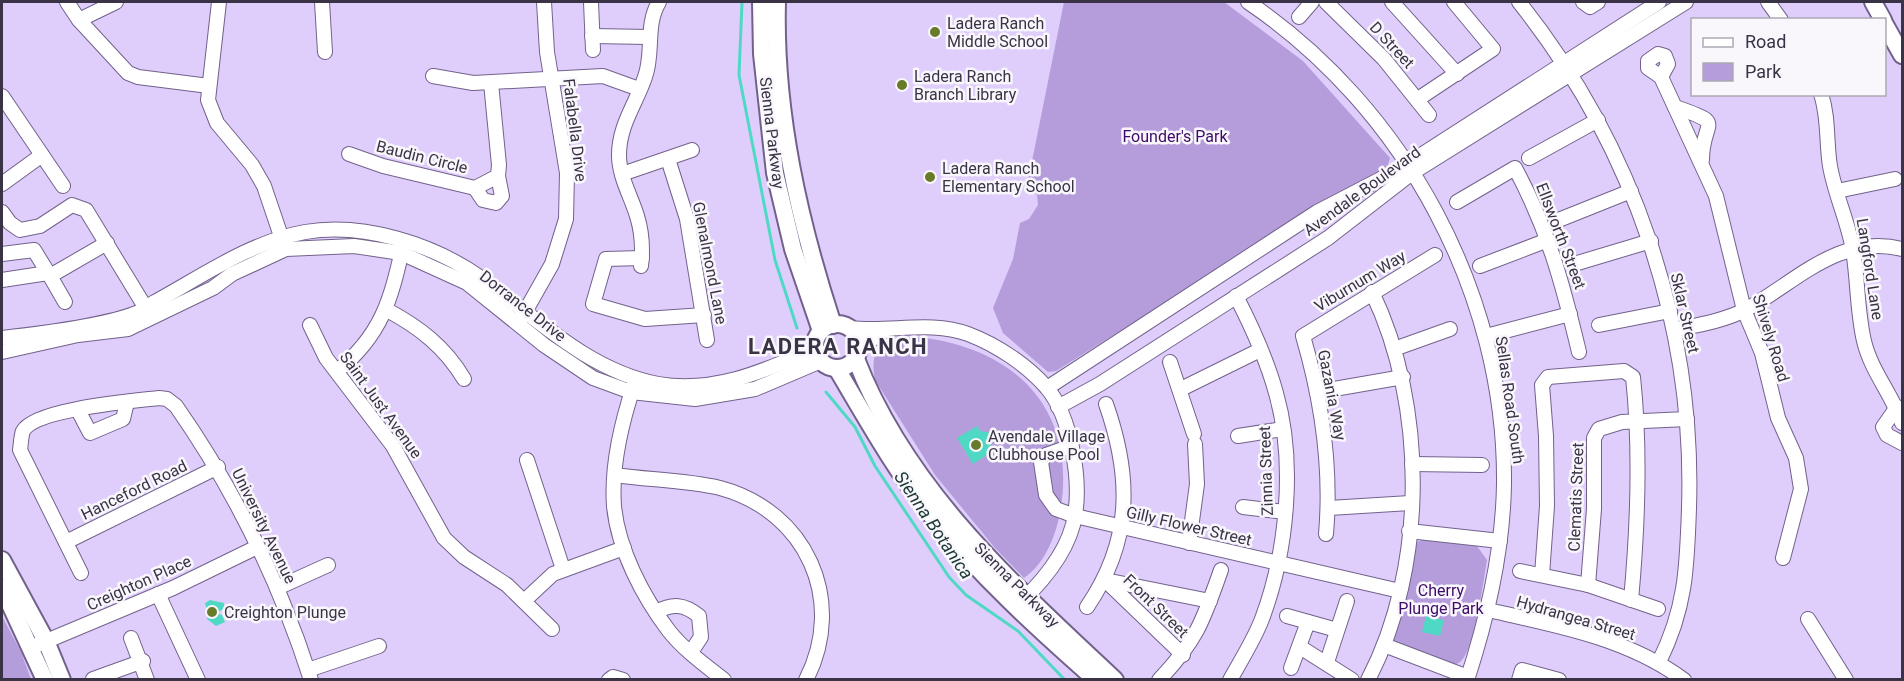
<svg xmlns="http://www.w3.org/2000/svg" width="1904" height="681" viewBox="0 0 1904 681" font-family="Roboto,sans-serif">
	<style>
		.green { fill: #b59ddc }
		.water { fill: #4fd9c5 }
		.lines { fill: none; stroke-linecap: round; stroke-linejoin: round }
		.stream { stroke: #4fd9c5; stroke-width: 3 }
		.minor-casing { stroke: #72628b; stroke-width: 16 }
		.major-casing { stroke: #72628b; stroke-width: 20 }
		.minor { stroke: #fff; stroke-width: 14 }
		.major { stroke: #fff; stroke-width: 16 }
		.poi-dot { fill: #677b2b; stroke: #f9f7fc; stroke-width: 2 }
		.labels { text-anchor: middle; dominant-baseline: central; stroke-width: 5; stroke-linejoin: round; paint-order: stroke }
		.poi-label { font-size: 16px; fill: #3a3345; stroke: #f9f7fc; text-anchor: start }
		.street-label { font-size: 16px; fill: #3a3345; stroke: #f9f7fc }
		.park-label { font-size: 16px; fill: #3d0a68; stroke: #f9f7fc }
		.water-label { font-size: 18px; font-style: italic; fill: #1b3934; stroke: #f9f7fc }
		.district-label { font-size: 22px; font-weight: bold; letter-spacing: 1.5px; fill: #3a3345; stroke: #f9f7fc }
	</style>
	<rect width="100%" height="100%" fill="#dfcefc"/>
	<g class="green">
		<polygon points="1064,2 1224,2 1303,61 1390,158 1387,168 1342,192 1056,371 1048,372 1003,333 993,308 1013,259 1020,223 1029,219 1038,205 1037,195 1027,186"/>
		<path d="M 917,337 C 1013,347 1076,407 1061,507 C 1057,533 1046,563 1024,578 L 995,548 L 935,475 L 875,380 C 868,343 886,341 917,337 Z"/>
		<path d="M 1422,540 L 1477,546 L 1487,560 C 1484,578 1474,653 1460,662 C 1451,669 1439,662 1429,658 C 1415,653 1398,650 1389,637 L 1414,543 Z"/>
		<polygon points="2,616 21,652 31,679 2,679"/>
	</g>
	<g class="water">
		<polygon points="977,426 980,431 992,433 994,439 990,446 993,451 973,464 957,438"/>
		<polygon points="210,600 224,603 224,609 215,613 222,615 225,622 216,626 207,619 208,614 205,603"/>
		<polygon points="1426,616 1444,620 1440,636 1422,632"/>
	</g>
	<g class="lines">
		<g class="stream">
			<polyline points="742,2 739,75 775,260 797,328"/>
			<polyline points="826,392 855,427 875,466 949,577 966,595 1018,631 1065,680"/>
		</g>
		<defs>
			<g id="minor">
				<polyline points="67,2 79,20 128,73 138,77 209,86"/>
				<polyline points="219,2 208,100 217,123 252,165 264,186 284,245"/>
				<polyline points="322,2 325,52"/>
				<polyline points="591,2 593,50"/>
				<path d="M 1248,2 C 1405,108 1506,295 1504,484 C 1503,551 1488,616 1467,680"/>
				<polyline points="1326,2 1384,59 1429,115"/>
				<polyline points="1392,2 1457,74"/>
				<path d="M 1519,2 C 1633,145 1695,325 1689,508 C 1687,567 1686,608 1659,662"/>
				<polyline points="1583,2 1590,7 1598,2"/>
				<polyline points="1768,2 1781,20"/>
				<polyline points="1299,17 1312,2"/>
				<polyline points="79,20 116,2"/>
				<polyline points="592,36 649,37"/>
				<polyline points="433,76 473,83 603,76 639,89"/>
				<polyline points="1661,77 1668,64 1665,56 1658,54 1648,61 1648,68 1661,77 1716,196 1744,310 1762,353 1778,418 1796,458 1801,489 1783,558"/>
				<path d="M 1821,94 C 1829,118 1826,142 1830,166 C 1835,195 1848,221 1853,250 C 1858,280 1857,311 1864,341 C 1871,371 1892,394 1902,423"/>
				<polyline points="2,96 63,186"/>
				<polyline points="1418,99 1493,49 1454,2"/>
				<path d="M 1675,107 C 1728,125 1702,119 1702,160"/>
				<polyline points="349,154 383,166 475,188 498,176 499,165 491,83"/>
				<polyline points="1529,158 1598,120"/>
				<polyline points="668,159 687,219 707,340"/>
				<polyline points="622,174 692,150"/>
				<polyline points="2,184 42,155"/>
				<polyline points="475,188 483,200 496,203 502,196 498,176"/>
				<polyline points="1837,191 1895,179"/>
				<path d="M 1457,202 L 1515,168 C 1548,229 1563,285 1579,352"/>
				<polyline points="2,212 10,223 20,230 40,226 72,205 86,210 150,315"/>
				<polyline points="1556,221 1631,191"/>
				<polyline points="2,254 34,250 50,276 107,243"/>
				<polyline points="642,258 606,259 593,304 645,319 704,315"/>
				<polyline points="1574,264 1651,241"/>
				<path d="M 641,266 C 643,249 642,232 637,216 C 631,196 619,177 619,155 C 619,125 636,104 645,77 C 654,53 645,25 659,2"/>
				<polyline points="1480,266 1548,240"/>
				<polyline points="50,276 65,302"/>
				<polyline points="2,280 48,273"/>
				<path d="M 387,310 C 419,327 445,347 464,379"/>
				<polyline points="521,319 552,264 566,219 567,173 547,52 544,2"/>
				<polyline points="310,325 326,358 393,446 444,538 464,557 507,585 552,629"/>
				<polyline points="1599,325 1670,311"/>
				<path d="M 850,328 C 889,333 930,320 968,334 C 997,345 1027,365 1047,388 C 1071,417 1081,479 1075,515 C 1070,549 1043,581 1020,603"/>
				<path d="M 1674,330 C 1698,325 1723,321 1745,310 C 1795,283 1839,233 1902,249"/>
				<polyline points="1486,336 1570,314"/>
				<path d="M 2,338 C 34,334 133,324 153,303 C 201,277 250,242 305,232 C 363,222 433,244 481,278 C 536,318 589,371 658,384 C 715,394 766,370 815,349"/>
				<polyline points="860,348 884,331"/>
				<polyline points="1394,349 1450,329"/>
				<polyline points="2,352 78,335 128,329 213,288 232,274 286,249 354,246 401,253 467,283 544,345 593,378 631,392 695,399 755,389 821,361"/>
				<polyline points="1170,362 1194,434"/>
				<path d="M 337,371 C 382,335 391,299 403,246"/>
				<path d="M 634,385 C 621,424 611,465 614,506 C 618,549 643,597 669,631 C 684,650 705,665 724,680"/>
				<polyline points="1047,388 1317,212 1398,170 1659,2"/>
				<polyline points="1181,389 1260,350"/>
				<polyline points="1317,392 1403,377"/>
				<polyline points="1058,407 1100,384 1328,238 1412,173 1686,2"/>
				<polyline points="1897,407 1883,427 1887,435 1902,443"/>
				<polyline points="78,410 90,433 123,419 127,402"/>
				<polyline points="1238,436 1283,429"/>
				<polyline points="1071,446 1046,455 1041,462 1046,495 1056,509 1075,516 1400,591"/>
				<polyline points="527,460 563,569"/>
				<polyline points="1412,464 1482,465"/>
				<path d="M 615,475 C 649,480 686,480 720,488 C 806,511 847,600 806,680"/>
				<polyline points="1243,507 1285,512"/>
				<polyline points="1329,508 1410,503"/>
				<polyline points="1409,531 1500,541"/>
				<path d="M 1326,534 C 1332,465 1322,401 1303,336 L 1435,255"/>
				<polyline points="66,542 218,467"/>
				<polyline points="1189,543 1197,484 1195,444"/>
				<polyline points="1520,571 1588,585 1658,609"/>
				<path d="M 81,573 L 20,450 C 21,444 21,436 23,431 C 35,409 133,401 159,398 L 167,399 L 176,406 C 234,489 280,583 311,680"/>
				<path d="M 1542,575 L 1547,506 L 1546,436 L 1542,385 L 1548,377 L 1624,371 L 1633,377 C 1641,452 1638,525 1631,600"/>
				<polyline points="1105,580 1183,655"/>
				<polyline points="1105,580 1210,601"/>
				<polyline points="1588,585 1594,509 1594,438 1599,429 1622,422 1687,419"/>
				<polyline points="277,588 328,565"/>
				<polyline points="158,594 198,680"/>
				<polyline points="524,601 553,574 624,548"/>
				<path d="M 1087,607 C 1132,541 1132,478 1106,404"/>
				<path d="M 1488,610 C 1555,625 1628,638 1684,680"/>
				<path d="M 656,612 C 673,603 684,604 699,616 L 701,637 L 691,652"/>
				<polyline points="1287,616 1337,630"/>
				<polyline points="1808,619 1846,680"/>
				<polyline points="131,638 147,680"/>
				<polyline points="37,645 173,588 257,547"/>
				<polyline points="1384,645 1468,677"/>
				<polyline points="1300,647 1352,680"/>
				<polyline points="1327,662 1347,601"/>
				<polyline points="1291,668 1308,622"/>
				<polyline points="308,670 379,646"/>
				<polyline points="93,679 143,661"/>
				<polyline points="609,680 613,677 623,680"/>
				<path d="M 1159,680 C 1197,640 1203,621 1221,570"/>
				<path d="M 1230,680 C 1241,660 1254,640 1262,619 C 1287,552 1296,463 1276,393 C 1267,360 1252,327 1236,296"/>
				<path d="M 1368,680 C 1427,567 1427,406 1372,292"/>
				<polyline points="1519,680 1522,670 1559,680"/>
			</g>
			<g id="major">
				<polyline points="761,2 762,54 775,173 793,249 821,331"/>
				<path d="M 777,2 C 774,112 799,221 833,325"/>
				<polyline points="1873,2 1883,20"/>
				<polyline points="1884,23 1902,55"/>
				<circle cx="837" cy="346" r="22"/>
				<path d="M 856,359 C 907,491 1014,585 1115,680"/>
				<path d="M 837,369 C 866,418 895,470 931,515 C 979,575 1038,629 1096,680"/>
				<polyline points="2,560 46,641 62,680"/>
				<polyline points="2,587 45,680"/>
			</g>
		</defs>
		<use href="#minor" class="minor-casing"/>
		<use href="#major" class="major-casing"/>
		<use href="#minor" class="minor"/>
		<use href="#major" class="major"/>
	</g>
	<g class="poi-dot">
		<circle cx="935" cy="32" r="6"/>
		<circle cx="902" cy="85" r="6"/>
		<circle cx="930" cy="177" r="6"/>
		<circle cx="976" cy="445" r="6"/>
		<circle cx="212" cy="612" r="6"/>
	</g>
	<g class="labels">
		<g class="poi-label">
			<text x="947" y="23">Ladera Ranch<tspan x="947" dy="18">Middle School</tspan></text>
			<text x="914" y="76">Ladera Ranch<tspan x="914" dy="18">Branch Library</tspan></text>
			<text x="942" y="168">Ladera Ranch<tspan x="942" dy="18">Elementary School</tspan></text>
			<text x="988" y="436">Avendale Village<tspan x="988" dy="18">Clubhouse Pool</tspan></text>
			<text x="224" y="612">Creighton Plunge</text>
		</g>
		<g class="street-label">
			<text transform="translate(1392 45) rotate(47)">D Street</text>
			<text transform="translate(575 130) rotate(83)">Falabella Drive</text>
			<text transform="translate(772 133) rotate(83)">Sienna Parkway</text>
			<text transform="translate(422 157) rotate(14)">Baudin Circle</text>
			<text transform="translate(1362 191) rotate(-36)">Avendale Boulevard</text>
			<text transform="translate(1561 236) rotate(69)">Ellsworth Street</text>
			<text transform="translate(710 263) rotate(79)">Glenalmond Lane</text>
			<text transform="translate(1870 269) rotate(81)">Langford Lane</text>
			<text transform="translate(1360 281) rotate(-31)">Viburnum Way</text>
			<text transform="translate(523 306) rotate(38)">Dorrance Drive</text>
			<text transform="translate(1685 313) rotate(77)">Sklar Street</text>
			<text transform="translate(1771 338) rotate(73)">Shively Road</text>
			<text transform="translate(1332 395) rotate(79)">Gazania Way</text>
			<text transform="translate(1510 400) rotate(82)">Sellas Road South</text>
			<text transform="translate(381 405) rotate(54)">Saint Just Avenue</text>
			<text transform="translate(1266 471) rotate(-92)">Zinnia Street</text>
			<text transform="translate(134 490) rotate(-26)">Hanceford Road</text>
			<text transform="translate(1576 497) rotate(-88)">Clematis Street</text>
			<text transform="translate(264 526) rotate(64)">University Avenue</text>
			<text transform="translate(1189 526) rotate(13)">Gilly Flower Street</text>
			<text transform="translate(139 583) rotate(-24)">Creighton Place</text>
			<text transform="translate(1017 585) rotate(45)">Sienna Parkway</text>
			<text transform="translate(1156 606) rotate(44)">Front Street</text>
			<text transform="translate(1576 618) rotate(16)">Hydrangea Street</text>
		</g>
		<g class="park-label">
			<text x="1175" y="136">Founder's Park</text>
			<text x="1441" y="590">Cherry<tspan x="1441" dy="18">Plunge Park</tspan></text>
		</g>
		<g class="water-label">
			<text transform="translate(934 525) rotate(56)">Sienna Botanica</text>
		</g>
		<g class="district-label">
			<text x="838" y="346">LADERA RANCH</text>
		</g>
	</g>
	<rect width="1904" height="681" fill="none" stroke="#3a3345" stroke-width="6"/>
	<rect x="1691" y="18" width="195" height="78" fill="#f9f7fc" stroke="#ada9b3" stroke-width="1.5"/>
	<rect x="1703" y="38" width="30" height="9" fill="#ffffff" stroke="#ada9b3" stroke-width="1.5"/>
	<text x="1745" y="48" font-size="18" fill="#3a3345">Road</text>
	<rect x="1703" y="63" width="30" height="18" fill="#b59ddc" stroke="#ada9b3" stroke-width="1.5"/>
	<text x="1745" y="78" font-size="18" fill="#3a3345">Park</text>
</svg>
